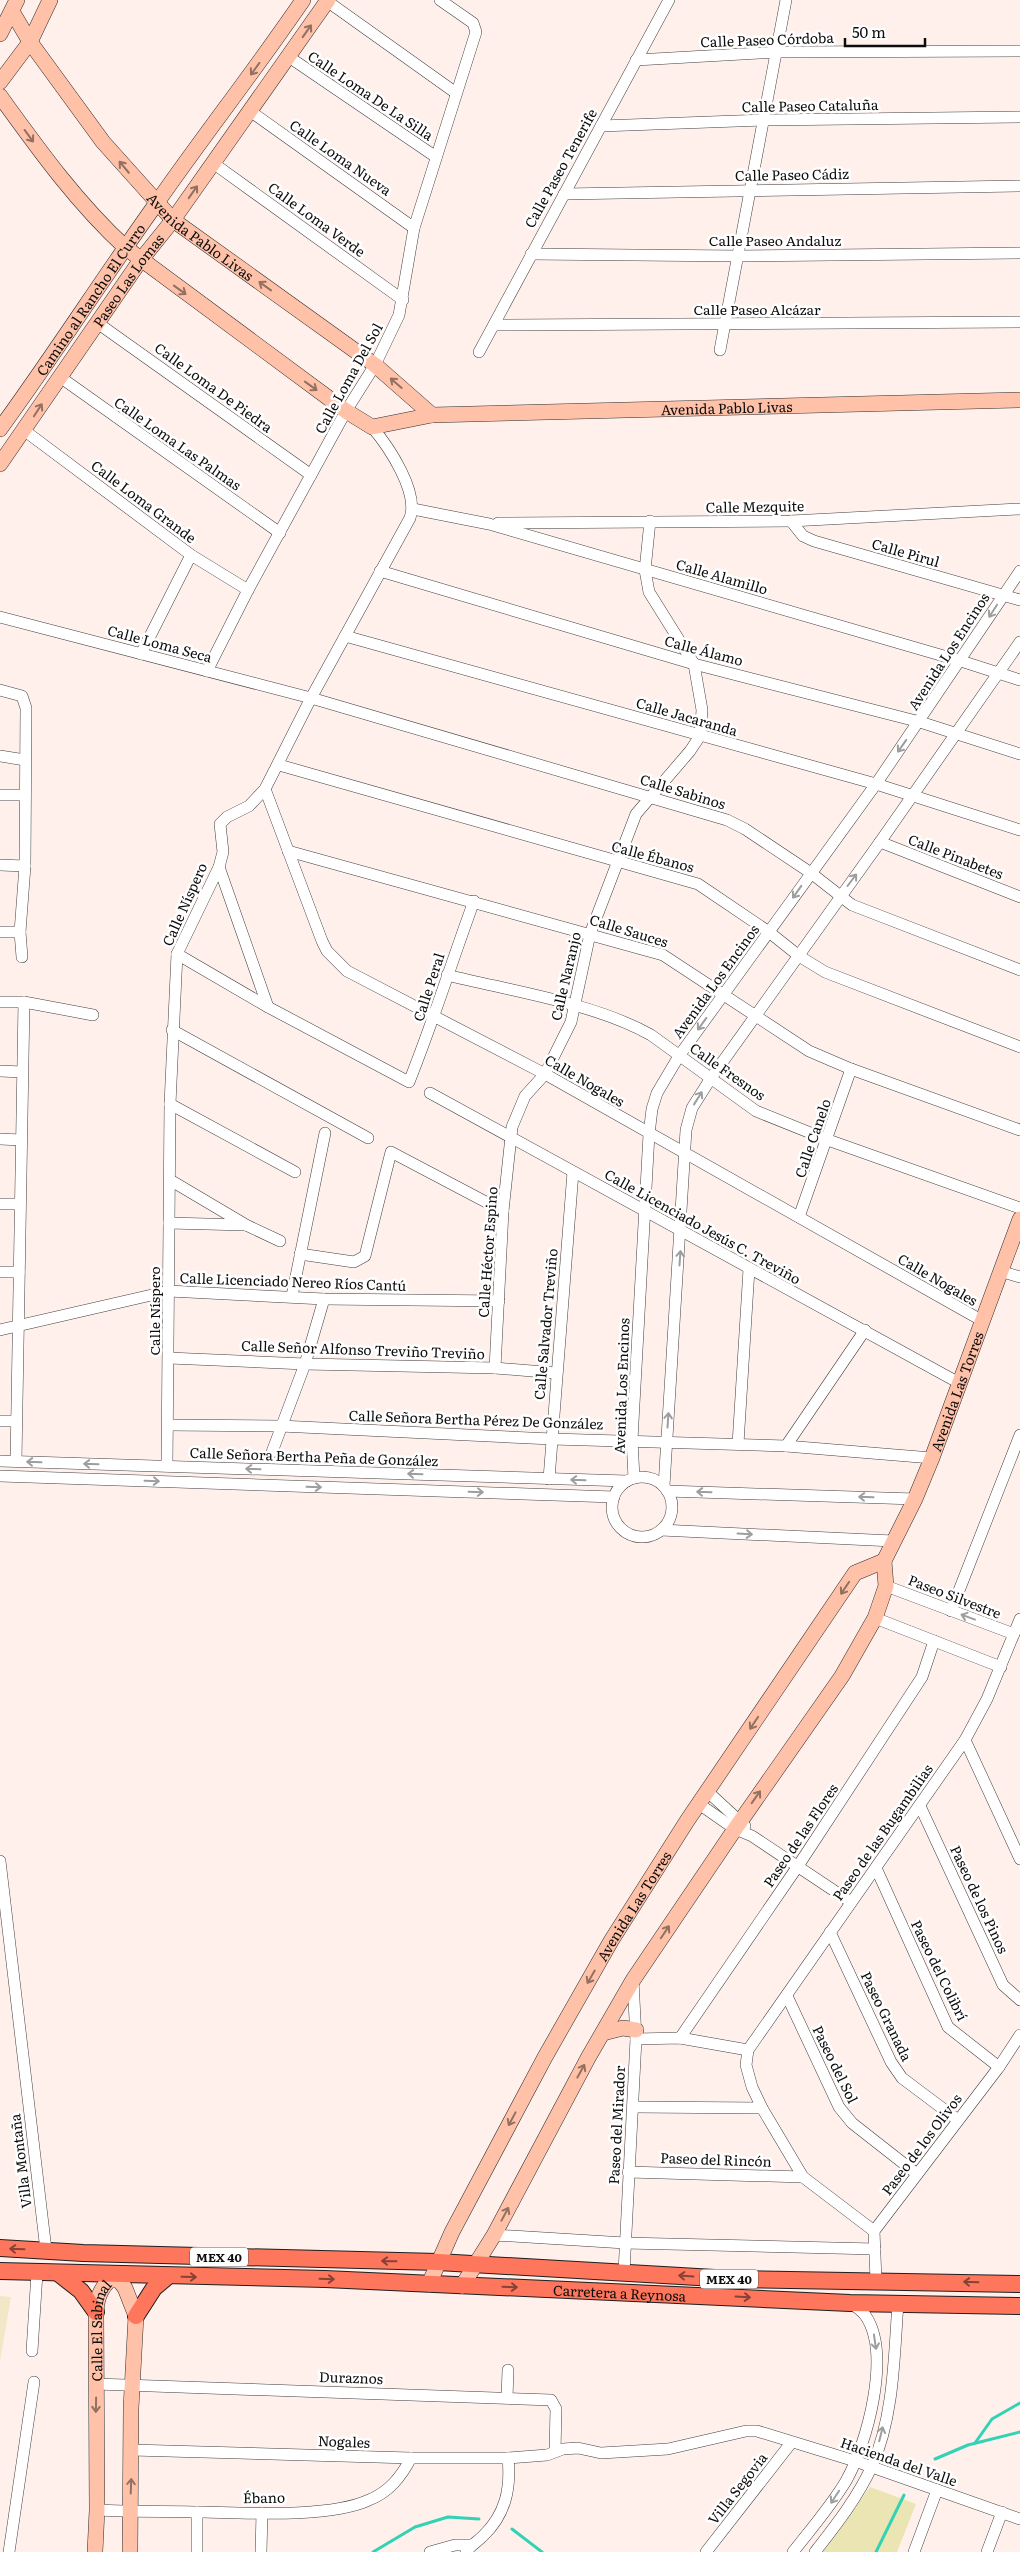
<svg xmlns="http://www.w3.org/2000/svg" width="1020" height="2552" viewBox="0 0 1020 2552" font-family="Literata,serif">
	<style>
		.green { fill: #ebe5b4 }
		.pitch { fill: #f2e7c7 }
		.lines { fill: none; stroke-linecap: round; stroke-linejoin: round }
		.stream { stroke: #32d3b4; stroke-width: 3 }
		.street-casing { stroke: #404040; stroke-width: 12 }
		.secondary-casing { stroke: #2f2f2f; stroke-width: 16 }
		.primary-casing { stroke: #1e1e1e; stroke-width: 18 }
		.street { stroke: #fff; stroke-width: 11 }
		.secondary { stroke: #ffc1a7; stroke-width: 15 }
		.primary { stroke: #fe775d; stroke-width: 16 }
		.oneway { stroke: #927062 }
		.oneway2 { stroke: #9e9e9e }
		.oneway3 { stroke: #864235 }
		.labels { text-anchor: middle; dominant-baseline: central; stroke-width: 5; stroke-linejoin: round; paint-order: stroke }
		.shield { fill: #fff; stroke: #565656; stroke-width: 1 }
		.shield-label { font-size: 12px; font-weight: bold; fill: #0d0d0d }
		.street-label { font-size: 14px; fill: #0d0d0d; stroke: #fff }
	</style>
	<rect width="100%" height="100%" fill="#fff0ec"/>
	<polygon class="green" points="870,2487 916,2504 897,2552 823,2552"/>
	<polygon class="pitch" points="0,2296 11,2297 0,2361"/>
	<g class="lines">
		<g class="stream">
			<polyline points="975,2443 992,2419 1020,2403"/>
			<polyline points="935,2459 968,2445 1020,2432"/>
			<polyline points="512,2529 542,2552"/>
			<polyline points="373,2552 415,2527 448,2517 479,2519"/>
			<polyline points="876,2552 904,2495"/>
		</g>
		<defs>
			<g id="street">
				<polyline points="327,1 456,93"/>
				<polyline points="289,57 436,157"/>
				<polyline points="636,60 778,52 1020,51"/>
				<polyline points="250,111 414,228"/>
				<polyline points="601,126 764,120 1020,117"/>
				<polyline points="213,163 403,300"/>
				<polyline points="564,194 1020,186"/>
				<polyline points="531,254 738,256 1020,253"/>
				<polyline points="99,324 311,475"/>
				<polyline points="494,325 1020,322"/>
				<polyline points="720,350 786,0"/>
				<polyline points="479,352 669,0"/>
				<polyline points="60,377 280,533"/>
				<polyline points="25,431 191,555 248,590"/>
				<polyline points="413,509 489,524 961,661 1020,680"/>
				<polyline points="791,521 803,536 814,541 1020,600"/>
				<polyline points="498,523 791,521 1020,509"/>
				<polyline points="380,571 694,664 920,722 1020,754"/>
				<polyline points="0,617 311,698 727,820 745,829 811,873 852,905 1020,970"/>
				<polyline points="345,636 876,784 1020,830"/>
				<polyline points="141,654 191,555"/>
				<polyline points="207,671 248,590 346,411 375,365 399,315 414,228 476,32 473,23 440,0"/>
				<polyline points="0,690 22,696 26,708 25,866 20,932 22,957"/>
				<polyline points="0,756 25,760"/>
				<polyline points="279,765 698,884 769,932 799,956 825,972 1020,1047"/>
				<polyline points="265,789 322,941 327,951 347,971 545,1074 981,1320"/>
				<polyline points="0,795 25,795"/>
				<polyline points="880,842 1020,897"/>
				<polyline points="288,851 663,955 809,1051 851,1069 1020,1130"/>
				<polyline points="0,865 25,866"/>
				<polyline points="219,867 268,1007"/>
				<polyline points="0,932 20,932"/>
				<path d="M 177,954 L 268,1007 L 409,1082 C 433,1022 452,961 474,901"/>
				<path d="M 447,975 C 511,991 594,1003 651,1035 L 756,1111 L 828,1140 L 1020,1208"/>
				<polyline points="0,1002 24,1002 93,1015"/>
				<polyline points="172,1030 368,1138"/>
				<polyline points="0,1071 22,1072"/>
				<polyline points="430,1093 961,1384"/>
				<polyline points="170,1104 295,1172"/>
				<polyline points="0,1139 21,1140"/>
				<polyline points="170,1180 246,1225 280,1241"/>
				<polyline points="0,1204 20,1204"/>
				<polyline points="799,1217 851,1069"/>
				<polyline points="169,1223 245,1225"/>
				<polyline points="300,1254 354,1262 365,1256 391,1152 503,1211"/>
				<polyline points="1000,1271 1020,1277"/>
				<polyline points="0,1272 19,1272"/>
				<polyline points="292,1296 325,1133"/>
				<polyline points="0,1330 169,1291 324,1299 499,1301"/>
				<polyline points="169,1358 305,1364 495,1368 556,1373"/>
				<polyline points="495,1368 503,1211 512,1127 525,1096 545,1074 571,1022 590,934 636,814 690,751 700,736 702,710 694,664 649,592 645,570 650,521"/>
				<polyline points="0,1421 16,1421"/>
				<polyline points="168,1425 280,1426 552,1439 786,1446 932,1458"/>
				<polyline points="738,1444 749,1269"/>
				<polyline points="786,1446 865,1330"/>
				<polyline points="272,1452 305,1364 324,1299"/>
				<polyline points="0,1461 627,1481"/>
				<polyline points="16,1461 24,1002"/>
				<path d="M 167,1466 L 170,1104 L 177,954 L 219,867 L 223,852 L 220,824 L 227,817 L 249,806 L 265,789 L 311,698 L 410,518 C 419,492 389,447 372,427"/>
				<polyline points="0,1476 614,1497"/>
				<circle cx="642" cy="1507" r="30"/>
				<polyline points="634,1478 632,1440 649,1134 652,1109 657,1093 679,1056 876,784 1020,571"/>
				<polyline points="549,1479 573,1172"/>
				<polyline points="664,1486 686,1130 692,1108 711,1078 880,842 1020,642"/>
				<polyline points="667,1491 915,1499"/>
				<polyline points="661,1530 893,1541"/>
				<polyline points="886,1586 1014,1634"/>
				<polyline points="951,1611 1020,1435"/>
				<polyline points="875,1618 1001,1667"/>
				<polyline points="965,1740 1020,1859"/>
				<polyline points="708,1792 745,1826"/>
				<polyline points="699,1804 735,1829 752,1836 851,1902"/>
				<polyline points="920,1806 1003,1985 1020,2000"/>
				<polyline points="0,1861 46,2250"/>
				<polyline points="876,1868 948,2027 999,2067"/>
				<polyline points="830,1932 891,2062 902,2078 958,2120"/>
				<polyline points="787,1996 839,2107 852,2123 917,2174"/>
				<polyline points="680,2038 798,1866 922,1677 934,1641"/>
				<polyline points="636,2039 680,2038 748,2050"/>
				<polyline points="633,2107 762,2108"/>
				<polyline points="628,2172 803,2177"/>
				<polyline points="874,2231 803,2177 762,2108 752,2087 746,2065 748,2050 965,1740 987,1699 1020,1619"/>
				<polyline points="494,2235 625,2243 875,2249"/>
				<polyline points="624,2272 636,2039 633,1980"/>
				<polyline points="876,2280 874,2231 999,2067 1020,2035"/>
				<polyline points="32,2351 37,2273"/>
				<polyline points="96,2384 551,2400 556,2409 555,2451"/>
				<polyline points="507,2398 508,2370"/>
				<polyline points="132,2450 411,2458 508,2458 547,2455 563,2449 578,2448 601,2453 668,2449 746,2431 757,2431 855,2461 1020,2519"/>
				<path d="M 97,2510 C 133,2512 168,2511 203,2512 C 248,2513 330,2518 369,2500 C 389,2492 401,2477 411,2458"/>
				<polyline points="197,2512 197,2552"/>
				<polyline points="9,2552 34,2382"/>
				<polyline points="261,2552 262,2513"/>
				<polyline points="430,2552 455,2545 471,2545"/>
				<path d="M 466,2552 C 471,2545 477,2542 483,2536 C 506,2514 511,2488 508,2458"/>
				<polyline points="706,2552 791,2443"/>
				<path d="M 793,2552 C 811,2529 831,2506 846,2481 C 867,2444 892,2353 865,2315 C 861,2310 855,2306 850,2303"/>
				<path d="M 815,2552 C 836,2525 858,2497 872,2466 C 894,2416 894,2357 898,2303"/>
				<polyline points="914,2552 937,2490"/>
				<polyline points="987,2552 1002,2512"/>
			</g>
			<g id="secondary">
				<path id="s1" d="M 13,13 L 30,42 L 103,142 L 173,220 L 375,365 L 432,415"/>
				<polyline points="0,34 17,0"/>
				<polyline points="0,82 30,42 50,0"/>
				<path id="s2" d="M 0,96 C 39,150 77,203 126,248 L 346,411 L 372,427 L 432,415 L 1020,400"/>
				<path id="s3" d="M 0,429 C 54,355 103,278 156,204 C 204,135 256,69 303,0"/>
				<path id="s4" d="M 0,464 L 140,261 L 173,220 L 328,0"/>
				<polyline points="603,2033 623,2028 636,2030"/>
				<path id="s5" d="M 429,2284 L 452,2232 L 545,2057 L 611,1941 L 687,1821 L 855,1573 L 884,1561"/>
				<path id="s6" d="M 462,2286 L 494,2235 L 588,2058 L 633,1980 L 735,1829 L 842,1676 L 875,1618 L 886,1586 L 884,1561 L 915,1499 L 932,1458 L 1020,1219"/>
				<path id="s7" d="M 95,2552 L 97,2510 L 96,2312 C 97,2295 102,2286 115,2275 L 125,2288 L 136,2316 L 131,2408 L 130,2552"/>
			</g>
			<g id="primary">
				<polyline points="0,2248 83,2253 438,2262 732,2279 1020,2284"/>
				<path id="s8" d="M 0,2271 L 325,2279 L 850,2303 L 1020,2306"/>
				<polyline points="58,2273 81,2291 96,2312"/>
				<polyline points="136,2316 154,2288 167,2277"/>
			</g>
		</defs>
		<use href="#street" class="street-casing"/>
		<use href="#secondary" class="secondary-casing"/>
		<use href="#primary" class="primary-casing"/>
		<use href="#street" class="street"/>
		<use href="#secondary" class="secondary"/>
		<use href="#primary" class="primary"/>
	</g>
	<defs><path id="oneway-shaft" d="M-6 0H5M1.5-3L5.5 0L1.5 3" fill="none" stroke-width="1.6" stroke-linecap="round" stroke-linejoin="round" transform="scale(1.25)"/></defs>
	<g class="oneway">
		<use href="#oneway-shaft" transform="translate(307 31) rotate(-55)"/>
		<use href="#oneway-shaft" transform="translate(255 69) rotate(126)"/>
		<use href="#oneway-shaft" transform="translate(29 136) rotate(54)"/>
		<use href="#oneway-shaft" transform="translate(124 167) rotate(-130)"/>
		<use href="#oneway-shaft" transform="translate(193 192) rotate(-55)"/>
		<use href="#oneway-shaft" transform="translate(265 286) rotate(-144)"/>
		<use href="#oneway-shaft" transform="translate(180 290) rotate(36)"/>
		<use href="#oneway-shaft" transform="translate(396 383) rotate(-139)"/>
		<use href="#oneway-shaft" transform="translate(311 386) rotate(36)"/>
		<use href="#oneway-shaft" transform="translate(38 410) rotate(-57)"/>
		<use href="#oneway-shaft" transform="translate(845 1588) rotate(124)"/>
		<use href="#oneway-shaft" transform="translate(754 1723) rotate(124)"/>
		<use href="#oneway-shaft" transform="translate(756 1797) rotate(-55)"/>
		<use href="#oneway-shaft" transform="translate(665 1932) rotate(-56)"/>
		<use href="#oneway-shaft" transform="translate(591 1977) rotate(120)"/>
		<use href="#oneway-shaft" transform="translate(581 2071) rotate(-61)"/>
		<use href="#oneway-shaft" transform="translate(512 2119) rotate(118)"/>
		<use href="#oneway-shaft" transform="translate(505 2214) rotate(-62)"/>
		<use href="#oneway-shaft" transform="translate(96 2405) rotate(91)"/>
		<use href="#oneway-shaft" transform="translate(131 2486) rotate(-88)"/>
	</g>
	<g class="oneway2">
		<use href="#oneway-shaft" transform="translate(993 611) rotate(123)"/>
		<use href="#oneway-shaft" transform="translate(902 746) rotate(125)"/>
		<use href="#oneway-shaft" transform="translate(852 880) rotate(-53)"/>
		<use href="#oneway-shaft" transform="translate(797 892) rotate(125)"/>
		<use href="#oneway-shaft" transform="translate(702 1024) rotate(126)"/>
		<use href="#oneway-shaft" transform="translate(698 1098) rotate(-58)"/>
		<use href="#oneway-shaft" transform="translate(680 1258) rotate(-86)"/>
		<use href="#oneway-shaft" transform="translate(668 1420) rotate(-86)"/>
		<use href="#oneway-shaft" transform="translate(34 1462) rotate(-178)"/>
		<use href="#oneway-shaft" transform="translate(91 1464) rotate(-178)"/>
		<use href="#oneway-shaft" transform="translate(253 1469) rotate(-178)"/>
		<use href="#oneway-shaft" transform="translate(415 1474) rotate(-178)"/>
		<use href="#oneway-shaft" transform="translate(578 1480) rotate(-178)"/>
		<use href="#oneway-shaft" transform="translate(152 1481) rotate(2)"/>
		<use href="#oneway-shaft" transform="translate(314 1487) rotate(2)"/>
		<use href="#oneway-shaft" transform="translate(476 1492) rotate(2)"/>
		<use href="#oneway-shaft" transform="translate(704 1492) rotate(-178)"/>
		<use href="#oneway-shaft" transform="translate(866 1497) rotate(-178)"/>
		<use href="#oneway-shaft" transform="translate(745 1534) rotate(3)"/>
		<use href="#oneway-shaft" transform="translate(968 1617) rotate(-160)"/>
		<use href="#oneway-shaft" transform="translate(875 2342) rotate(82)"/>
		<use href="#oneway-shaft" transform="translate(881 2434) rotate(-76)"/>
		<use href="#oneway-shaft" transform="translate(835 2497) rotate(123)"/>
	</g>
	<g class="oneway3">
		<use href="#oneway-shaft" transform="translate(17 2249) rotate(-178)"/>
		<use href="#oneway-shaft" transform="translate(389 2261) rotate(-179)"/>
		<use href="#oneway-shaft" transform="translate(686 2276) rotate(-176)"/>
		<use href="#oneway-shaft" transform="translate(189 2277) rotate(1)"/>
		<use href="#oneway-shaft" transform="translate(327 2279) rotate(2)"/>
		<use href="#oneway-shaft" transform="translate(971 2282) rotate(-178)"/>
		<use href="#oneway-shaft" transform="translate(510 2287) rotate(2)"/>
		<use href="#oneway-shaft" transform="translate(743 2297) rotate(3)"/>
	</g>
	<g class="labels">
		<g class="shield">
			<rect x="190" y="2247.5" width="58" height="19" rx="4"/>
			<rect x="700" y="2269.5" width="58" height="19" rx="4"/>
		</g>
		<g class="shield-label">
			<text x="219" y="2257">MEX 40</text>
			<text x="729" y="2279">MEX 40</text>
		</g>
		<g class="street-label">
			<text transform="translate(767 39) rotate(-2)">Calle Paseo Córdoba</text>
			<text transform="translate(371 95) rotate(34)">Calle Loma De La Silla</text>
			<text transform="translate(810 105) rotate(-1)">Calle Paseo Cataluña</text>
			<text transform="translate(341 157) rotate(35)">Calle Loma Nueva</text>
			<text transform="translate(560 168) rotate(-61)">Calle Paseo Tenerife</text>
			<text transform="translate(792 174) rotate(-1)">Calle Paseo Cádiz</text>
			<text transform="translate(317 219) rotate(36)">Calle Loma Verde</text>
			<text stroke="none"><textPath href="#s1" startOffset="294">Avenida Pablo Livas</textPath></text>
			<text x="775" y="240">Calle Paseo Andaluz</text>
			<text stroke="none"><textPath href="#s4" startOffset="224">Paseo Las Lomas</textPath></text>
			<text stroke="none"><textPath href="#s3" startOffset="158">Camino al Rancho El Curro</textPath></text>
			<text x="757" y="309">Calle Paseo Alcázar</text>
			<text transform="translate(348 378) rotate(-61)">Calle Loma Del Sol</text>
			<text transform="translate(214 387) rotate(36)">Calle Loma De Piedra</text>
			<text stroke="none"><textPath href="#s2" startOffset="858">Avenida Pablo Livas</textPath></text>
			<text transform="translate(178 443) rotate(35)">Calle Loma Las Palmas</text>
			<text transform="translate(144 501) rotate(37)">Calle Loma Grande</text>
			<text transform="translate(755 506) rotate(-1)">Calle Mezquite</text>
			<text transform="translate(906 552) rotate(16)">Calle Pirul</text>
			<text transform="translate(722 576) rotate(16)">Calle Alamillo</text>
			<text transform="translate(160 643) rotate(15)">Calle Loma Seca</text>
			<text transform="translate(704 650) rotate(15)">Calle Álamo</text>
			<text transform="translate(948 651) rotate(-57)">Avenida Los Encinos</text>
			<text transform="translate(687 716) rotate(16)">Calle Jacaranda</text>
			<text transform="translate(683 791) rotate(17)">Calle Sabinos</text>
			<text transform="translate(653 856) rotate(15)">Calle Ébanos</text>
			<text transform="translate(956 856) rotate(21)">Calle Pinabetes</text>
			<text transform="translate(184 904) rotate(-66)">Calle Níspero</text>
			<text transform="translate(629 930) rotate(17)">Calle Sauces</text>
			<text transform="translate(565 976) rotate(-77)">Calle Naranjo</text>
			<text transform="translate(715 981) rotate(-54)">Avenida Los Encinos</text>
			<text transform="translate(428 987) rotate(-72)">Calle Peral</text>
			<text transform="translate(728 1071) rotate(35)">Calle Fresnos</text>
			<text transform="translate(585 1080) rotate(30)">Calle Nogales</text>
			<text transform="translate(812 1138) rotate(-71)">Calle Canelo</text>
			<text transform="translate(703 1226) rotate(29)">Calle Licenciado Jesús C. Treviño</text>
			<text transform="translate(487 1252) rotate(-86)">Calle Héctor Espino</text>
			<text transform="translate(938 1279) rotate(30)">Calle Nogales</text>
			<text transform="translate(293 1281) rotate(2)">Calle Licenciado Nereo Ríos Cantú</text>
			<text transform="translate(154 1311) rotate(-90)">Calle Níspero</text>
			<text transform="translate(545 1324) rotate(-85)">Calle Salvador Treviño</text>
			<text transform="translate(363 1349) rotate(2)">Calle Señor Alfonso Treviño Treviño</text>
			<text transform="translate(621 1386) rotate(-88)">Avenida Los Encinos</text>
			<text stroke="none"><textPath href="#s6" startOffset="1030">Avenida Las Torres</textPath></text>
			<text transform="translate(476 1419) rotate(2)">Calle Señora Bertha Pérez De González</text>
			<text transform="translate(314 1456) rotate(2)">Calle Señora Bertha Peña de González</text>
			<text transform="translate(955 1596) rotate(21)">Paseo Silvestre</text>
			<text transform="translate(882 1832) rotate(-55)">Paseo de las Bugambilias</text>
			<text transform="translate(800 1835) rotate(-56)">Paseo de las Flores</text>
			<text transform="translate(980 1899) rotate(65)">Paseo de los Pinos</text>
			<text stroke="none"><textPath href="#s5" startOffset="430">Avenida Las Torres</textPath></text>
			<text transform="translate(940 1970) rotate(64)">Paseo del Colibrí</text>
			<text transform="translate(887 2016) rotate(64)">Paseo Granada</text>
			<text transform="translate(836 2064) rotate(64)">Paseo del Sol</text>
			<text transform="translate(616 2125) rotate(-87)">Paseo del Mirador</text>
			<text transform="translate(921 2144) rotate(-53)">Paseo de los Olivos</text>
			<text transform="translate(716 2159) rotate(2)">Paseo del Rincón</text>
			<text transform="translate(20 2161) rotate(-97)">Villa Montaña</text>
			<text stroke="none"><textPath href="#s8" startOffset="620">Carretera a Reynosa</textPath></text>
			<text stroke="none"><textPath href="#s7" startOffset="222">Calle El Sabinal</textPath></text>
			<text transform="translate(351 2377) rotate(2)">Duraznos</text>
			<text transform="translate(344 2441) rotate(2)">Nogales</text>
			<text transform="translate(899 2461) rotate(19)">Hacienda del Valle</text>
			<text transform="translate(737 2488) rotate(-52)">Villa Segovia</text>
			<text transform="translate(264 2497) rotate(-1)">Ébano</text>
		</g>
	</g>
	<path d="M845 38v8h80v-8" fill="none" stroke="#0d0d0d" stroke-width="2.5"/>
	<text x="852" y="38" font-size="15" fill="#0d0d0d" stroke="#ffffff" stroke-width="4" paint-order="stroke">50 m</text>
</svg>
